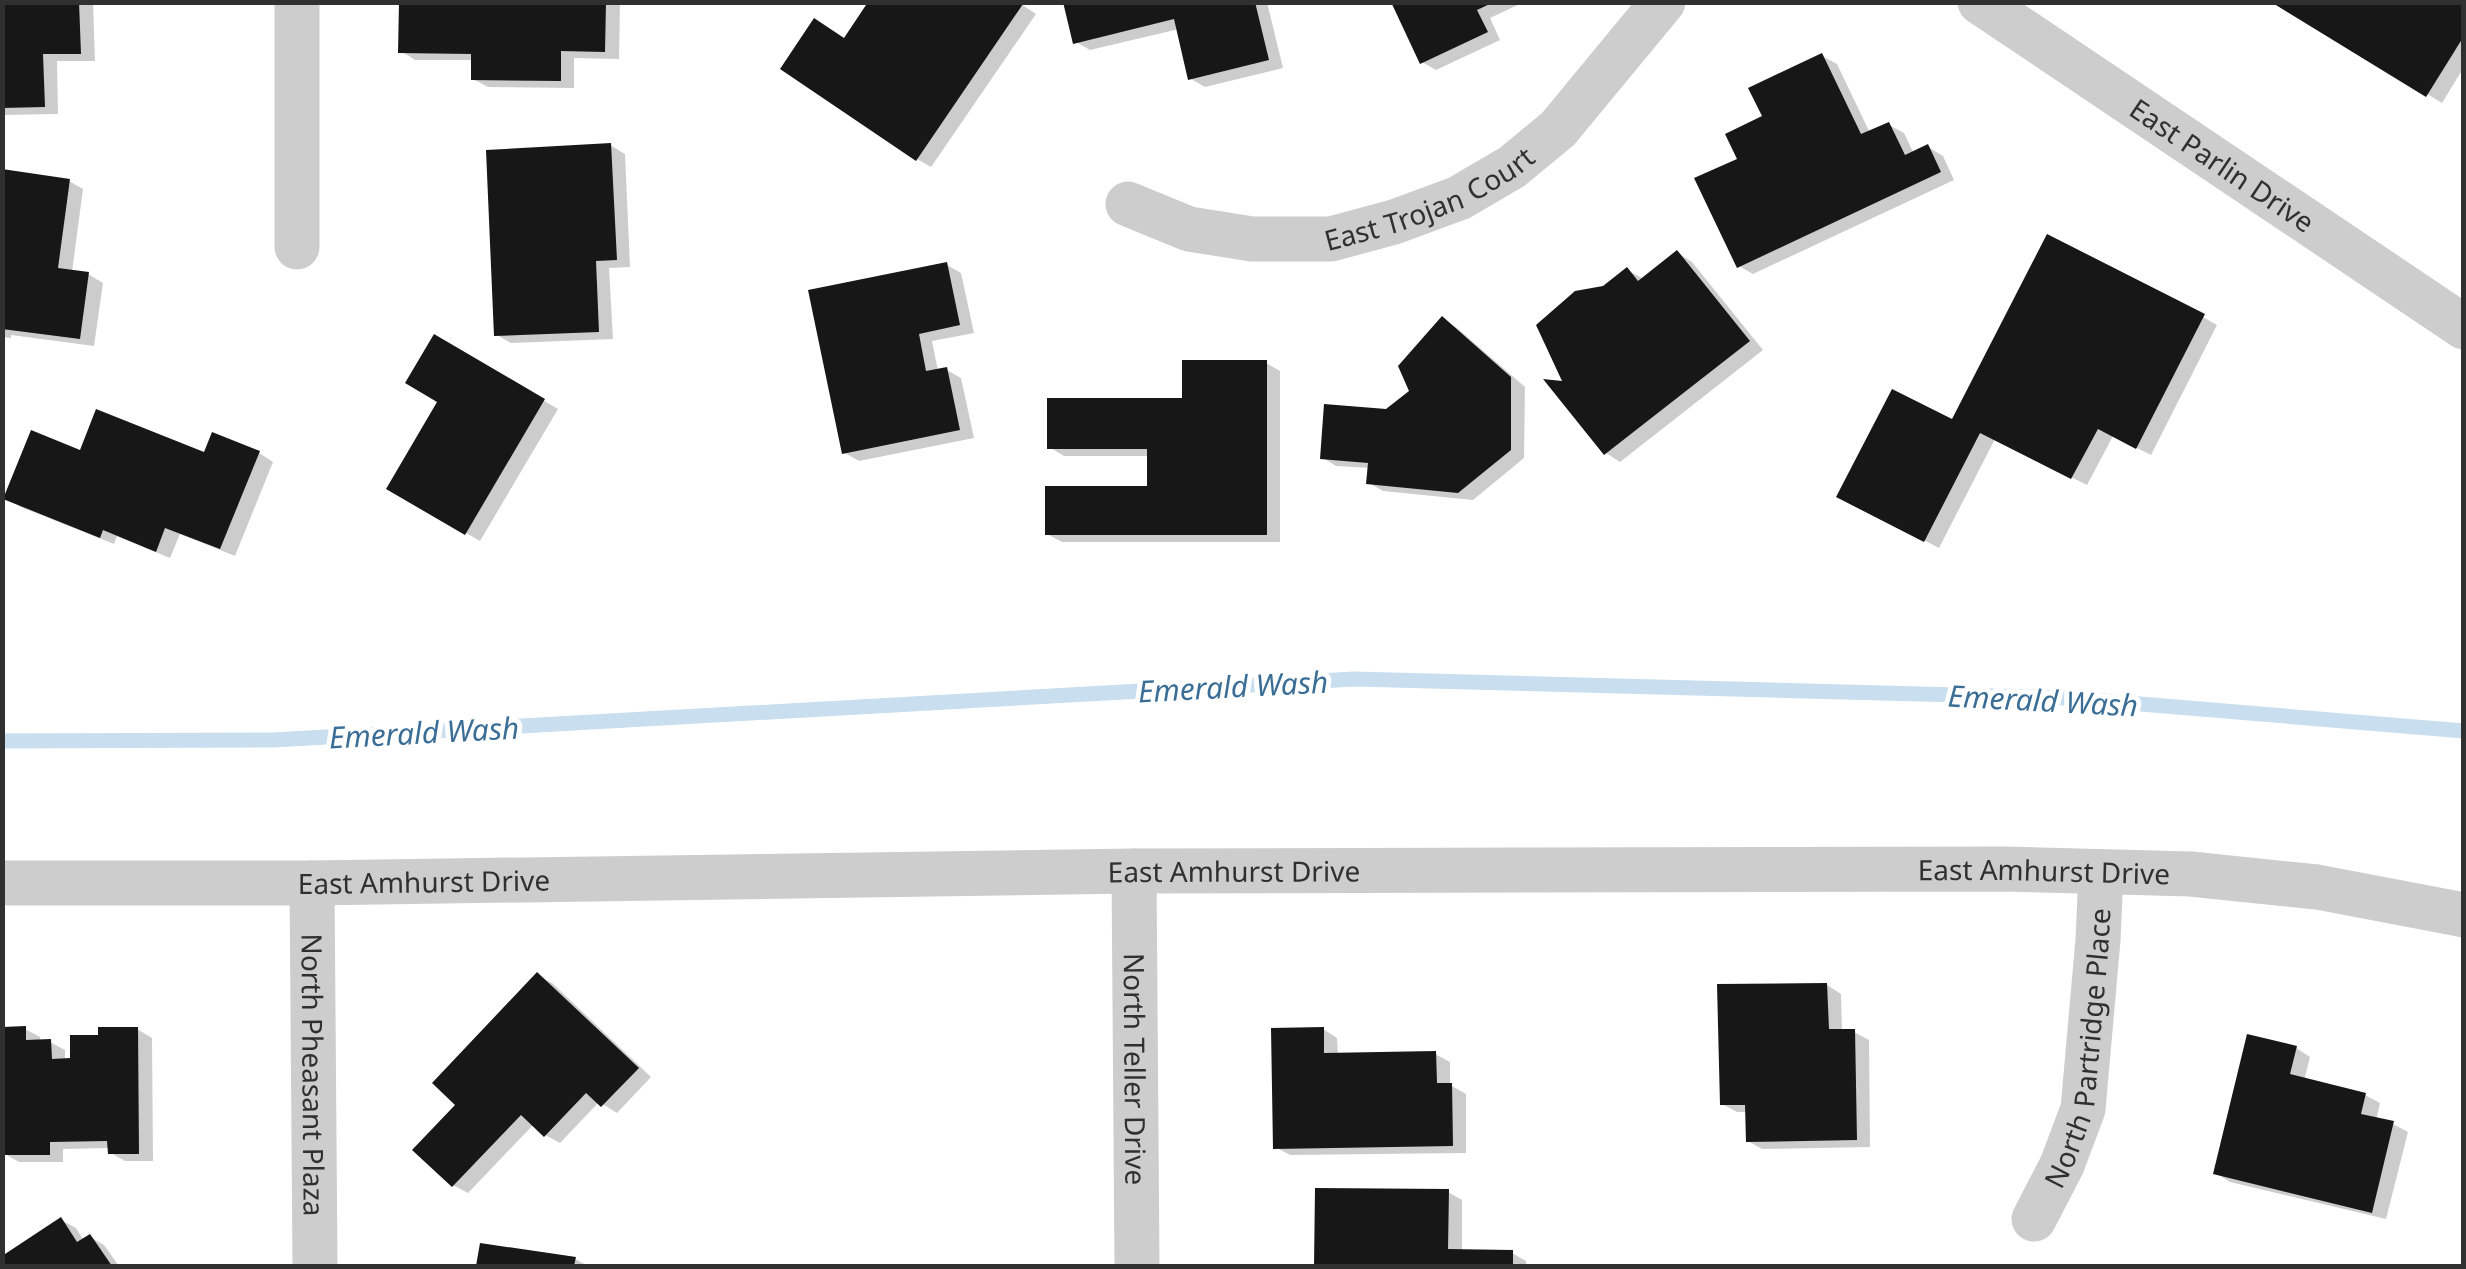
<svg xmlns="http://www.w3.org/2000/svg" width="2466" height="1269" viewBox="0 0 2466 1269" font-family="'Noto Sans',sans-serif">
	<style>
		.shadow { fill: #0003 }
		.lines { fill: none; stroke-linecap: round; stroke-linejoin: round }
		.stream { stroke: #c9deee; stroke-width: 15 }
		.building { fill: #171717 }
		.street { stroke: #cdcdcd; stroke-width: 45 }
		.labels { text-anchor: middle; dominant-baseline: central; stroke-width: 10; stroke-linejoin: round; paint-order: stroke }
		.street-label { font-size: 28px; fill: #303030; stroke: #fff }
		.water-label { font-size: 30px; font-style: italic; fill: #3a6e96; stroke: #fff }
	</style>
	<rect width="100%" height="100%" fill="#fff"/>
	<g class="shadow">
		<polygon points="2,2 93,2 95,61 57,61 58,114 2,115"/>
		<polygon points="401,2 620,2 619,59 574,58 574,88 488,87 473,79 473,60 415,60 401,51"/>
		<polygon points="1018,2 1036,14 931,167 917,159 845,40"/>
		<polygon points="1066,2 1267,2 1283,68 1205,87 1191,79 1179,29 1090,50 1076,42"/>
		<polygon points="1394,2 1524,2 1490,18 1500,40 1436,70 1422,62"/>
		<polygon points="2276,2 2464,4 2464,67 2442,103"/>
		<polygon points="1822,56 1837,64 1870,133 1889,125 1904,133 1914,154 1928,147 1943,156 1954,180 1753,274 1739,266 1740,160 1766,117"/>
		<polygon points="610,145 625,154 630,267 609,268 613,339 511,343 497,335"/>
		<polygon points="2,172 69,181 83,189 72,272 88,274 103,283 94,346 11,335 11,338 2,337"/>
		<polygon points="1678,253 1692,262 1763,350 1620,462 1606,453 1566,384 1627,270 1642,278"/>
		<polygon points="947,265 961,273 974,333 932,341 938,371 947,370 961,378 974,438 859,461 845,453"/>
		<polygon points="2203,317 2217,325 2151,455 2113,436 2087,485 1995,439 1939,548 1854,504 1953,423"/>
		<polygon points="1443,319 1457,328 1525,387 1524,458 1473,500 1383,491 1369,483 1370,468 1336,466 1322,457 1412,392"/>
		<polygon points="435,337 558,409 480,541 389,489 441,401"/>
		<polygon points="1266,363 1280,371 1280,542 1062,542 1047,534 1150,489 1150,456 1064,456 1049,447 1185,400"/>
		<polygon points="213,435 259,453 273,462 235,556 180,534 170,558 117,536 114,544 21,507 7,498 205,455"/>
		<polygon points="537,975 552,983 651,1077 617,1113 599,1102 560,1143 545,1135 534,1124 468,1193 453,1185"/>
		<polygon points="1827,985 1841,994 1842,1032 1854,1032 1869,1040 1870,1147 1762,1149 1748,1141 1748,1112 1737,1112 1722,1104"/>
		<polygon points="25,1029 40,1037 40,1042 50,1042 65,1050 65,1061 73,1060 101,1038 137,1029 152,1038 153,1161 125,1161 111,1153 110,1148 63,1149 63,1162 19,1162 5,1154"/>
		<polygon points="1323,1029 1337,1038 1338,1055 1435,1054 1450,1062 1450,1085 1466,1094 1466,1153 1290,1155 1275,1147"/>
		<polygon points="2296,1048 2310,1057 2304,1081 2365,1095 2380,1103 2376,1120 2393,1124 2408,1132 2386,1219 2230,1182 2216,1173"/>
		<polygon points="1318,1190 1448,1192 1462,1200 1462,1252 1512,1253 1526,1261 1526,1266 1317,1266"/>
		<polygon points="61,1220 76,1228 84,1241 90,1237 104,1245 119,1266 2,1266 2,1259"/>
		<polygon points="482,1246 575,1259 588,1266 479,1266"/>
	</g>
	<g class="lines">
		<polyline class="stream" points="2,741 273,740 1354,679 2068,698 2464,731"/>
	</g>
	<g class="building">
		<polygon points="2,2 79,2 81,54 43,54 45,107 2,108"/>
		<polygon points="399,2 606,2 605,52 561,51 561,81 471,80 471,54 398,53"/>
		<polygon points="868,2 1020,2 1023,4 916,161 780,69 814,18 844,38"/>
		<polygon points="1063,2 1255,2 1269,60 1188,80 1174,19 1073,44"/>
		<polygon points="1391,2 1494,2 1477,10 1488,32 1420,64"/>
		<polygon points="2271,2 2464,2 2464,36 2426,97"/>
		<polygon points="1822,53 1861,134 1889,122 1905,155 1928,144 1941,172 1737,268 1694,178 1737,159 1725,134 1762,116 1748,88"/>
		<polygon points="611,143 617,260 596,261 599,332 494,336 486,150"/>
		<polygon points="2,169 70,179 58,268 89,272 80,339 2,329"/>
		<polygon points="2047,234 2205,314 2136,449 2098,429 2071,479 1980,433 1924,542 1836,497 1892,389 1952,419"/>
		<polygon points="1677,250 1750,341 1604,455 1543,379 1562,381 1536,325 1575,291 1603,286 1627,267 1638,281"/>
		<polygon points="947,262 960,325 919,334 926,371 947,367 960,430 842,454 808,290"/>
		<polygon points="1442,316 1511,377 1511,450 1458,493 1366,484 1368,463 1320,459 1324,404 1386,409 1409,391 1398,366"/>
		<polygon points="434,334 545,399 465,535 386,489 437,402 405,383"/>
		<polygon points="1182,360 1267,360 1267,535 1045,535 1045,486 1147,486 1147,449 1047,449 1047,398 1182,398"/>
		<polygon points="96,409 204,452 212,432 260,451 220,549 165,528 156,552 103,530 100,538 3,499 31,430 80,450"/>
		<polygon points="537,972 639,1068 601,1107 586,1093 544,1137 521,1115 452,1187 412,1150 455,1105 432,1083"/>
		<polygon points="1827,983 1829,1029 1855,1029 1857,1140 1746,1142 1745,1105 1720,1105 1717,984"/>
		<polygon points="26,1026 26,1040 51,1039 52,1059 70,1058 70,1035 98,1035 98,1027 138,1027 139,1154 108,1154 107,1141 50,1142 50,1155 2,1155 2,1027"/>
		<polygon points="1324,1027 1324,1053 1436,1051 1437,1083 1452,1083 1453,1146 1273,1149 1271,1028"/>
		<polygon points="2247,1034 2297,1046 2290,1074 2366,1093 2361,1114 2394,1121 2372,1213 2213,1174"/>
		<polygon points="1315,1188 1449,1189 1448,1249 1513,1250 1513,1266 1314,1266"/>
		<polygon points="61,1217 77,1242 90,1234 112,1266 2,1266 2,1256"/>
		<polygon points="480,1243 576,1257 574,1266 476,1266"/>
	</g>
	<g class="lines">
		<g class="street">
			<polyline points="297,2 297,247"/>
			<path id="s1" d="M 1980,2 L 2464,327"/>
			<path id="s2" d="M 1128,204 L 1189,229 L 1252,239 L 1331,239 L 1394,222 L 1459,198 L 1512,167 L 1558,129 L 1663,2"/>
			<path id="s3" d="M 1134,871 L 1137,1266"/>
			<path id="s4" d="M 2,883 L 312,883 L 1134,871 L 2004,869 L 2191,874 L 2317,887 L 2464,915"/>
			<path id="s5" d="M 312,883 L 315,1266"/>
			<path id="s6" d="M 2034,1219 L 2062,1165 L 2083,1109 L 2098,940 L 2101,872"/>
		</g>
	</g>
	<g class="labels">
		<g class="street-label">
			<text stroke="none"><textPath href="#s1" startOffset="292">East Parlin Drive</textPath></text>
			<text stroke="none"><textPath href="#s2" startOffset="315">East Trojan Court</textPath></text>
			<text stroke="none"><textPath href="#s4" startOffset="1232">East Amhurst Drive</textPath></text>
			<text stroke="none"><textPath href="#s4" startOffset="2042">East Amhurst Drive</textPath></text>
			<text stroke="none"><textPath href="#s4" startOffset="422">East Amhurst Drive</textPath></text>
			<text stroke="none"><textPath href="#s6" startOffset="180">North Partridge Place</textPath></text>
			<text stroke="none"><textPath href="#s3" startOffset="198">North Teller Drive</textPath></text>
			<text stroke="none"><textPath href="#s5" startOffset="192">North Pheasant Plaza</textPath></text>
		</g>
		<g class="water-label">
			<text transform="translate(1233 686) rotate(-3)">Emerald Wash</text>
			<text transform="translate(2043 700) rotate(3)">Emerald Wash</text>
			<text transform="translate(424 732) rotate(-3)">Emerald Wash</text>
		</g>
	</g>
	<rect width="2466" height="1269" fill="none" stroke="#303030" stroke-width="10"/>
</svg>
